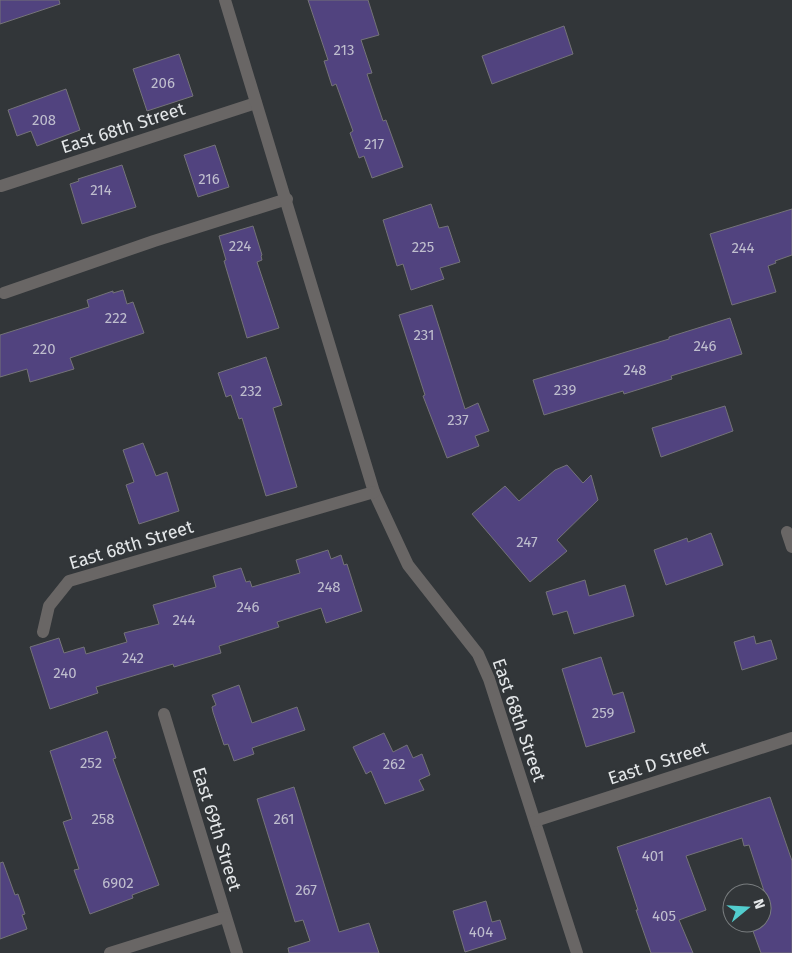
<svg xmlns="http://www.w3.org/2000/svg" width="792" height="953" viewBox="0 0 792 953" font-family="'Fira Sans',sans-serif">
	<style>
		.building { fill: #51437f; stroke: #747378 }
		.lines { fill: none; stroke-linecap: round; stroke-linejoin: round }
		.service { stroke: #696665; stroke-width: 12 }
		.minor { stroke: #696665; stroke-width: 12 }
		.labels { text-anchor: middle; dominant-baseline: central; stroke-width: 4; stroke-linejoin: round; paint-order: stroke }
		.number-label { font-size: 15px; fill: #bfbece }
		.street-label { font-size: 18px; fill: #e4e7e9; stroke: #323639 }
	</style>
	<rect width="100%" height="100%" fill="#323639"/>
	<g class="building">
		<polygon points="0,0 59,0 60,4 0,24"/>
		<polygon points="308,0 368,0 379,35 361,40 372,73 367,74 383,121 386,120 403,167 372,178 364,156 359,158 350,133 353,131 336,84 332,86 324,61 328,60"/>
		<polygon points="564,26 573,54 492,84 482,56"/>
		<polygon points="179,54 193,96 147,111 133,69"/>
		<polygon points="66,89 80,130 37,146 31,131 17,136 8,110"/>
		<polygon points="215,145 229,187 198,197 184,155"/>
		<polygon points="122,165 136,207 82,224 70,184 79,181 78,179"/>
		<polygon points="431,204 439,228 448,226 460,262 440,268 444,279 411,290 403,264 397,266 383,220"/>
		<polygon points="792,209 792,255 775,261 776,263 768,266 776,292 732,305 710,234"/>
		<polygon points="253,226 262,255 261,256 262,260 257,262 279,328 247,338 224,261 226,260 219,236"/>
		<polygon points="123,290 127,304 133,302 144,333 70,358 74,369 30,382 27,369 0,377 0,335 89,307 87,300 113,291 113,293"/>
		<polygon points="432,305 465,409 478,403 489,431 475,436 479,446 447,458 423,396 425,395 399,315"/>
		<polygon points="730,318 742,354 671,376 672,379 624,394 623,391 544,415 533,380 669,339 669,337"/>
		<polygon points="266,357 282,405 273,408 297,487 266,496 242,418 239,419 231,395 226,397 218,373"/>
		<polygon points="725,406 733,431 661,457 652,428"/>
		<polygon points="143,443 156,476 167,472 179,511 139,524 126,485 134,482 123,450"/>
		<polygon points="567,465 583,483 591,475 598,500 557,540 567,551 530,582 472,514 505,486 519,501 555,470"/>
		<polygon points="711,533 723,565 666,585 654,550 687,538 688,542"/>
		<polygon points="328,550 331,559 341,555 344,565 347,564 362,611 326,623 321,608 277,622 279,627 219,646 221,653 174,667 173,664 96,687 98,693 50,709 30,647 59,638 64,653 84,647 86,654 127,642 124,633 159,624 153,605 216,587 213,576 241,568 246,582 250,581 252,587 300,573 296,560"/>
		<polygon points="585,580 589,596 625,585 634,616 574,634 567,611 553,615 546,592"/>
		<polygon points="754,636 756,644 771,640 777,659 742,670 734,642"/>
		<polygon points="601,657 613,695 623,692 635,732 586,747 562,669"/>
		<polygon points="239,685 252,723 297,707 305,730 252,748 254,754 234,761 228,744 224,745 213,712 212,707 216,705 212,695"/>
		<polygon points="107,731 116,758 113,759 159,885 132,895 133,898 90,914 74,870 79,869 63,822 72,819 50,751"/>
		<polygon points="384,733 393,752 407,745 413,758 422,754 430,775 419,780 424,790 385,804 371,771 366,774 353,747"/>
		<polygon points="294,787 339,932 369,923 379,953 289,953 288,948 310,941 303,920 295,922 257,799"/>
		<polygon points="770,797 792,861 792,953 761,953 750,923 762,923 762,895 765,894 749,845 744,846 742,838 686,856 706,910 679,920 693,953 651,953 636,910 638,910 617,847"/>
		<polygon points="3,862 15,895 18,894 25,914 22,915 27,929 0,939 0,863"/>
		<polygon points="486,901 492,922 500,920 506,939 465,952 453,911"/>
	</g>
	<g class="lines">
		<g class="service">
			<polyline points="1,186 256,103"/>
			<polyline points="4,293 154,241 287,199"/>
		</g>
		<g class="minor">
			<polyline points="225,0 374,492 408,565 478,654 489,679 577,953"/>
			<polyline points="787,532 792,547"/>
			<polyline points="43,632 49,606 69,581 374,492"/>
			<polyline points="164,714 237,953"/>
			<polyline points="535,821 792,738"/>
			<polyline points="110,953 225,917"/>
		</g>
	</g>
	<g class="labels">
		<g class="number-label">
			<text x="344" y="50">213</text>
			<text x="163" y="83">206</text>
			<text x="44" y="120">208</text>
			<text x="374" y="144">217</text>
			<text x="209" y="179">216</text>
			<text x="101" y="190">214</text>
			<text x="240" y="246">224</text>
			<text x="423" y="247">225</text>
			<text x="743" y="248">244</text>
			<text x="116" y="318">222</text>
			<text x="424" y="335">231</text>
			<text x="705" y="346">246</text>
			<text x="44" y="349">220</text>
			<text x="635" y="370">248</text>
			<text x="565" y="390">239</text>
			<text x="251" y="391">232</text>
			<text x="458" y="420">237</text>
			<text x="527" y="542">247</text>
			<text x="329" y="587">248</text>
			<text x="248" y="607">246</text>
			<text x="184" y="620">244</text>
			<text x="133" y="658">242</text>
			<text x="65" y="673">240</text>
			<text x="603" y="713">259</text>
			<text x="91" y="763">252</text>
			<text x="394" y="764">262</text>
			<text x="103" y="819">258</text>
			<text x="284" y="819">261</text>
			<text x="653" y="856">401</text>
			<text x="118" y="883">6902</text>
			<text x="306" y="890">267</text>
			<text x="664" y="916">405</text>
			<text x="481" y="932">404</text>
		</g>
		<g class="street-label">
			<text transform="translate(123 128) rotate(-18)">East 68th Street</text>
			<text transform="translate(131 545) rotate(-17)">East 68th Street</text>
			<text transform="translate(519 720) rotate(71)">East 68th Street</text>
			<text transform="translate(658 763) rotate(-18)">East D Street</text>
			<text transform="translate(217 829) rotate(73)">East 69th Street</text>
		</g>
	</g>
	<g transform="translate(747 908) rotate(72)"><circle r="24" fill="#323639" stroke="#797d7f"/>
	<path d="M0-4L9 19L0 12L-9 19Z" fill="#52cdce"/>
	<text y="-8" font-size="14" font-weight="bold" text-anchor="middle" fill="#e4e7e9">N</text>
	</g>
</svg>
